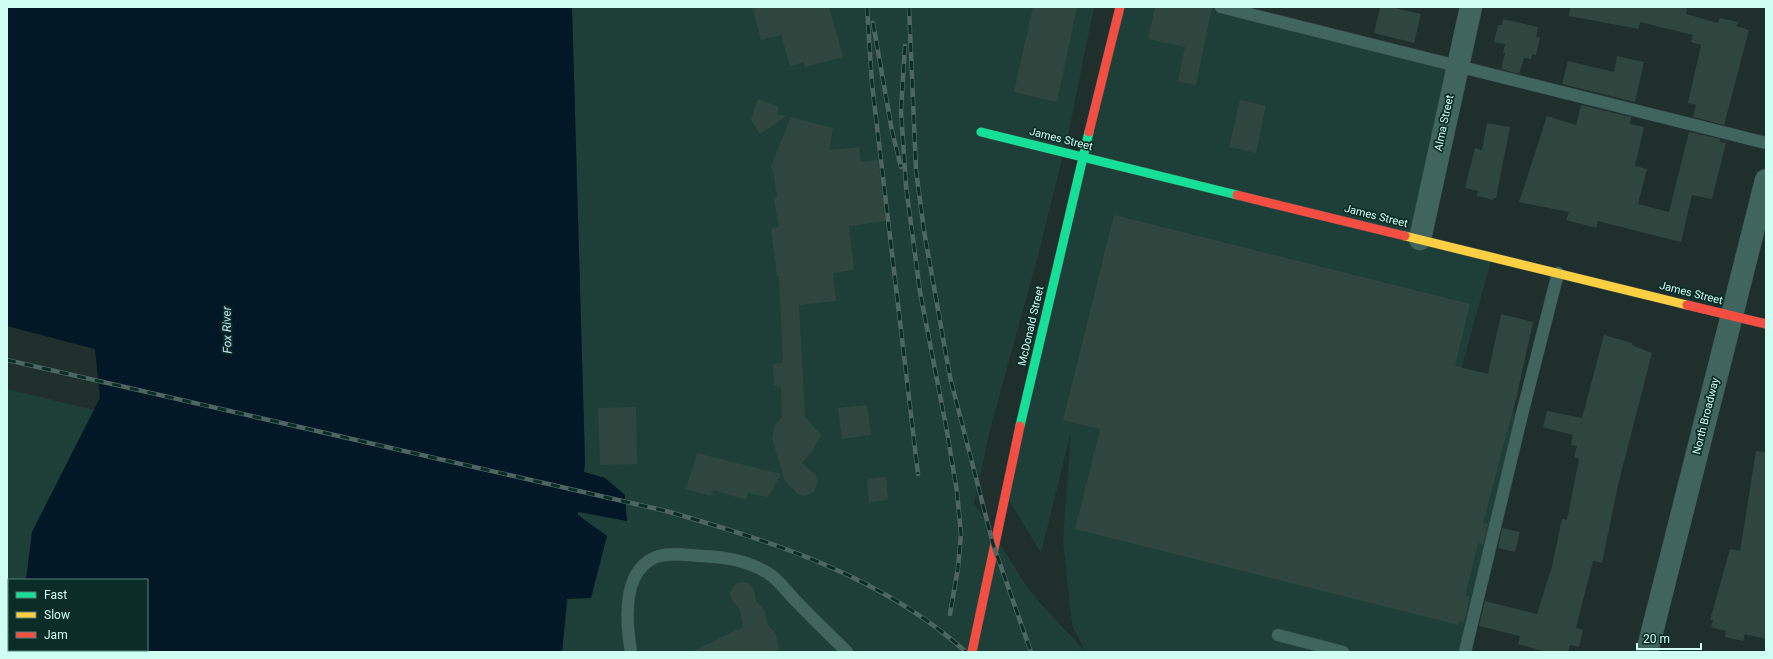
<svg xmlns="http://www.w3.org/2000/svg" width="1773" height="659" viewBox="0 0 1773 659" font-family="Roboto,sans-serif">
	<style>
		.built { fill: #1d3f38 }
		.water { fill: #031827 }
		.building { fill: #2f463f }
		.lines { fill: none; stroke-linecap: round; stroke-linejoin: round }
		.lane-casing { stroke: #394c49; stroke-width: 13 }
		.street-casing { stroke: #394c49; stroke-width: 23 }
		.fast-casing { stroke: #394c49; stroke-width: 10 }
		.slow-casing { stroke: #394c49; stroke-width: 10 }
		.jam-casing { stroke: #394c49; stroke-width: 10 }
		.lane { stroke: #3f655e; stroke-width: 12 }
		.street { stroke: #3f655e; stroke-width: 22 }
		.fast { stroke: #16e098; stroke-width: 9 }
		.slow { stroke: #ffcf43; stroke-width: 9 }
		.jam { stroke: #f24e42; stroke-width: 9 }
		.rail-casing { stroke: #4e6662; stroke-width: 4.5 }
		.rail { stroke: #0b2d27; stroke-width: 3; stroke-dasharray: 9; stroke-linecap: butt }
		.labels { text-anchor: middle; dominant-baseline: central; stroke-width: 3.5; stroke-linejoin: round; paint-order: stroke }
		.street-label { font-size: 11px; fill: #cffef3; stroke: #0b2d27 }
		.water-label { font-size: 12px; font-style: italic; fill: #c5e4fa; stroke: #0b2d27 }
	</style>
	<rect width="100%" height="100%" fill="#1e2f2c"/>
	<g class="built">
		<polygon points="572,7 1094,7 1069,131 1039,252 990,430 974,503 1026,585 1040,603 1085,651 1072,625 1063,541 1071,432 1041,553 1004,492 1120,7 1221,7 1457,66 1420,239 1492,257 1454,396 1522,414 1465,652 1329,652 1309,648 1308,652 562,652 578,511 627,521 605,478 584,472 585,462"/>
		<polygon points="7,389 94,410 32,532 26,580 9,580 9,650 17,650 17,652 7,652"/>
	</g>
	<polygon class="water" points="7,7 572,7 585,462 584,472 605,478 625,495 627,521 578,512 578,515 607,536 591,598 567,599 562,652 17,652 17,650 147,650 147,580 26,580 32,532 100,398 95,349 7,326"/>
	<g class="building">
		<polygon points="752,7 829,7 843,57 805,67 804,62 790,66 781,35 761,40"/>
		<polygon points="1033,7 1077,7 1057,102 1014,92"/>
		<polygon points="1155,7 1212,7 1196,85 1178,81 1185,47 1148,39"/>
		<polygon points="1380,7 1391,7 1421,14 1414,43 1374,33"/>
		<polygon points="1570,7 1687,7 1686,14 1718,23 1720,18 1738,22 1736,26 1749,30 1724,125 1693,117 1696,105 1688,103 1701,45 1691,42 1693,35 1640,22 1639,29 1569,16"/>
		<polygon points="1503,19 1538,27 1536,37 1540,37 1536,55 1532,54 1531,59 1524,58 1519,74 1501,69 1505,53 1503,53 1505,44 1494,42 1498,25 1502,25"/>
		<polygon points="1617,56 1644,62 1635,102 1562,84 1568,61 1614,72"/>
		<polygon points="758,99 779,107 777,114 787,116 760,134 751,120"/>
		<polygon points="1240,100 1266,106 1256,153 1229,147"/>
		<polygon points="1581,105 1631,117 1630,124 1644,127 1635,166 1647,169 1638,204 1669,212 1689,132 1720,139 1720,142 1726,143 1712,199 1692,195 1681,242 1598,221 1596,228 1566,220 1569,212 1519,202 1547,116 1576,125"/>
		<polygon points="791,117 833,128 829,150 859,147 861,162 878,160 886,221 849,226 854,270 833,273 836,301 799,305 805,417 821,435 813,450 802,463 816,475 818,482 814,492 805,496 798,494 785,481 772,438 775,425 782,417 781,388 774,385 773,364 783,363 779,276 777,276 771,228 779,227 774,201 777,196 774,177 771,166"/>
		<polygon points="1487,123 1510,127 1496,198 1494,198 1493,200 1477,196 1478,191 1465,188 1475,148 1482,150"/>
		<polygon points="1114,215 1470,304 1455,366 1488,374 1501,314 1533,322 1517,395 1483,523 1488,524 1483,545 1478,543 1465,596 1470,597 1464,622 1459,621 1458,625 1075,529 1100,429 1063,420"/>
		<polygon points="1604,335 1632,343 1632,345 1652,353 1618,485 1602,563 1593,561 1576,628 1583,630 1579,647 1570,645 1568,652 1546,652 1518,644 1520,636 1479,626 1485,601 1537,614 1552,566 1562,519 1567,520 1579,459 1574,457 1577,446 1571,445 1573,435 1543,427 1547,411 1582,418"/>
		<polygon points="867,405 871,435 842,439 838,408"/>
		<polygon points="636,407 637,464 600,465 598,408"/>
		<polygon points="1756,451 1766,452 1766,639 1745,634 1743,641 1725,637 1726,631 1711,627 1713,620 1710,620 1730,549 1740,551"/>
		<polygon points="697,453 781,474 768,497 748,493 746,500 713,490 711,496 686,489"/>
		<polygon points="886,477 888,500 869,502 867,479"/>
		<polygon points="1502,528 1520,532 1515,552 1498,548"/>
		<polygon points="744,582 750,584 754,589 756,601 765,611 767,624 776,634 779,652 691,652 743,627 740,610 732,600 730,593 733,587 738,583"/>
	</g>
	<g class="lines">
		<defs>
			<g id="lane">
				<polyline points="1221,7 1766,143"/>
				<polyline points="1278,635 1343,652"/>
				<path d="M 631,652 C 626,622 621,571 656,557 C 669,552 687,555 701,556 C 725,557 746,560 768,573 C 778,579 787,592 796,601 C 812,618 830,635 847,652"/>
				<polyline points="1465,652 1522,414 1558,273"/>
			</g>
			<g id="street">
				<polyline points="1420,239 1471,7"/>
				<polyline points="1647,652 1766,180"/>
			</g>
			<g id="fast">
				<polyline points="981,132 1237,195"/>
				<polyline points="1020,426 1089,132"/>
			</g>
			<polyline id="slow" points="1405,236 1687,305"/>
			<g id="jam">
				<polyline points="1089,132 1120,7"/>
				<polyline points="1237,195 1405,236"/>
				<polyline points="1687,305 1766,324"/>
				<polyline points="972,652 1020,426"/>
			</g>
		</defs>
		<use href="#lane" class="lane-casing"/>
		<use href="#street" class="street-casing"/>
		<use href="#fast" class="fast-casing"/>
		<use href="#slow" class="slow-casing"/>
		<use href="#jam" class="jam-casing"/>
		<use href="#lane" class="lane"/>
		<use href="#street" class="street"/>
		<use href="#fast" class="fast"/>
		<use href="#slow" class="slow"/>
		<use href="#jam" class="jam"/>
		<defs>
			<g id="rail">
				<polyline points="867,7 872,84 918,474"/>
				<polyline points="909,7 916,170 924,231 950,377 993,544 1031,652"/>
				<polyline points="873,23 892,131 901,167"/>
				<polyline points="905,46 901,110 906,186 920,292 946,426 957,492 961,534 958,568 950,614"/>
				<path d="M 7,360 L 666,511 C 773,542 882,576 966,652"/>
			</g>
		</defs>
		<use href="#rail" class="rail-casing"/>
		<use href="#rail" class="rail"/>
	</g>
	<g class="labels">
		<g class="street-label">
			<text transform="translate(1444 123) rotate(-78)">Alma Street</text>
			<text transform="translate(1061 139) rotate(14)">James Street</text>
			<text transform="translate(1376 216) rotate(14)">James Street</text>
			<text transform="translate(1691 293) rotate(14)">James Street</text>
			<text transform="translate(1031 326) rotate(-77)">McDonald Street</text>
			<text transform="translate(1706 416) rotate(-76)">North Broadway</text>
		</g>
		<g class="water-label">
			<text transform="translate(227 330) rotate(-91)">Fox River</text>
		</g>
	</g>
	<rect width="1773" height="659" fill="none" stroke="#cffef3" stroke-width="16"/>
	<rect x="8" y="579" width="140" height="72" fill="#0b2d27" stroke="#598179"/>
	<rect x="16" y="592" width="20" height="6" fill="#16e098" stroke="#598179"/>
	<text x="44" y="599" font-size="12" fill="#cffef3">Fast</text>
	<rect x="16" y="612" width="20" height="6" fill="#ffcf43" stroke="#598179"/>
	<text x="44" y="619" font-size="12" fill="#cffef3">Slow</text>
	<rect x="16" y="632" width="20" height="6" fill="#f24e42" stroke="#598179"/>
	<text x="44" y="639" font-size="12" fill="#cffef3">Jam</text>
	<path d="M1637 643v6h64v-6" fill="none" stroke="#cffef3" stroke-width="2"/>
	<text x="1643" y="643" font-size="12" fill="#cffef3" stroke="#0b2d27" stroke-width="3" paint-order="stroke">20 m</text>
</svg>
